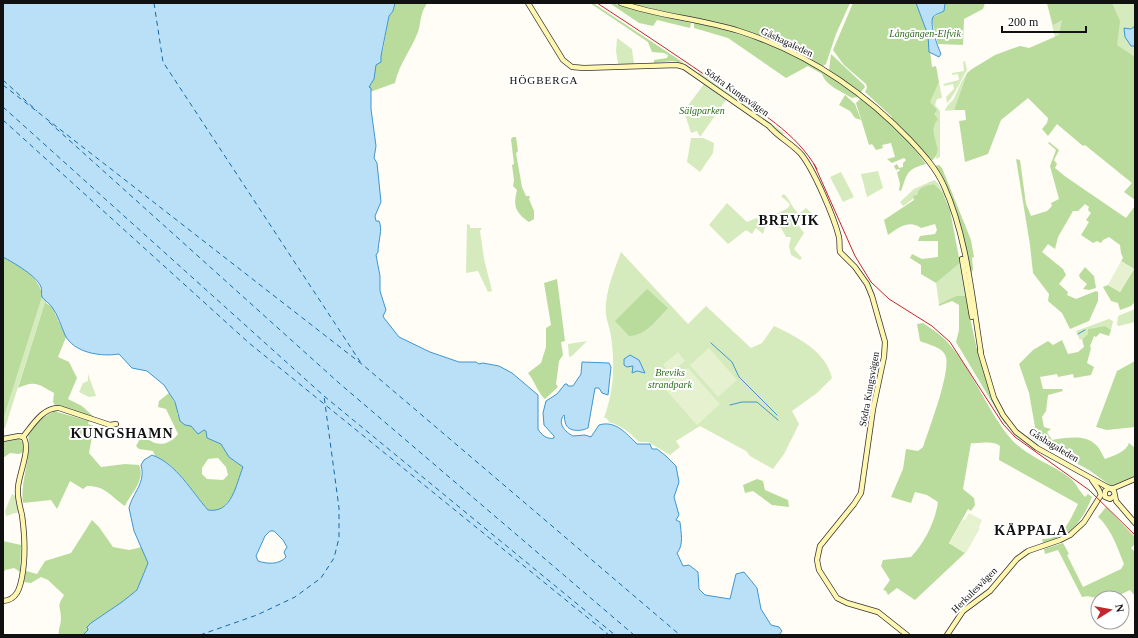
<svg xmlns="http://www.w3.org/2000/svg" width="1138" height="638" viewBox="0 0 1138 638" font-family="Georgia,serif">
	<style>
		.green { fill: #d5ebbd }
		.forest { fill: #b9dc9c; fill-rule: evenodd }
		.pitch { fill: #e6f2cf }
		.water { fill: #b9e0f7; stroke: #3f96cf; fill-rule: evenodd }
		.lines { fill: none; stroke-linecap: round; stroke-linejoin: round }
		.stream { stroke: #3f96cf; stroke-width: 1 }
		.ferry { stroke: #1768a6; stroke-width: 1; stroke-dasharray: 5 4; stroke-linecap: butt }
		.secondary-casing { stroke: #333; stroke-width: 6 }
		.secondary { stroke: #fff6b0; stroke-width: 4.5 }
		.tram { stroke: #c4262e; stroke-width: 1 }
		.labels { text-anchor: middle; dominant-baseline: central; stroke-width: 4; stroke-linejoin: round; paint-order: stroke }
		.park-label { font-size: 10px; font-style: italic; fill: #2f6b1f; stroke: #fff }
		.street-label { font-size: 10px; fill: #111; stroke: #fff }
		.neighbourhood-label { font-size: 11px; letter-spacing: 1px; fill: #111; stroke: #fff }
		.district-label { font-size: 14px; font-weight: bold; letter-spacing: 1px; fill: #111; stroke: #fff }
	</style>
	<rect width="100%" height="100%" fill="#fffdf5"/>
	<g class="green">
		<polygon points="1047,3 1135,3 1135,89 1056,42"/>
		<polygon points="617,38 632,49 634,64 618,64 616,51"/>
		<path d="M 965,61 L 967,70 C 962,78 953,98 947,103 L 946,97 L 954,89 L 953,84 L 944,86 L 943,84 L 959,80 L 958,74 L 952,75 L 952,73 L 964,71 L 963,62 Z"/>
		<polygon points="699,72 786,134 779,134 698,74"/>
		<path d="M 967,73 L 954,110 L 945,111 C 947,105 949,104 953,100 C 957,94 960,82 967,73 Z"/>
		<polygon points="939,82 942,98 937,99 935,105 940,111 940,157 936,159 937,147 932,130 934,111 929,102"/>
		<polygon points="704,84 726,100 700,137 697,131 691,133 684,111"/>
		<polygon points="691,138 703,138 714,143 713,153 700,172 687,162"/>
		<polygon points="878,171 883,188 867,197 861,174"/>
		<polygon points="841,172 854,197 843,202 830,177"/>
		<path d="M 934,180 L 938,183 L 947,200 L 934,184 C 921,188 914,200 903,206 L 900,202 L 914,189 Z"/>
		<path d="M 784,194 C 791,201 792,208 799,214 L 806,208 L 815,216 L 806,222 L 803,218 L 797,223 L 804,233 L 794,249 L 802,258 L 800,260 L 791,255 L 789,246 L 791,237 L 786,237 L 781,228 L 769,225 L 765,227 L 763,234 L 756,228 L 752,234 L 746,230 L 728,244 L 709,225 L 727,203 L 747,222 L 756,218 L 763,221 L 788,208 L 790,204 L 781,196 Z"/>
		<polygon points="467,224 470,225 470,228 482,228 480,231 484,259 492,291 488,292 478,271 466,273"/>
		<path d="M 621,252 L 688,324 L 706,306 L 751,348 L 762,343 L 774,326 C 797,337 826,351 832,378 L 817,393 L 792,411 L 799,424 L 784,454 L 773,469 L 750,456 L 746,451 L 700,426 L 676,441 L 680,447 L 670,455 L 648,442 L 639,442 C 629,432 621,425 608,422 L 609,421 L 606,418 L 604,418 C 614,391 615,365 611,336 C 610,329 607,322 606,315 C 604,294 614,271 621,252 Z"/>
		<polygon points="960,263 966,296 956,296 939,304 936,283"/>
		<polygon points="42,297 46,299 5,428 3,428 3,420"/>
		<polygon points="1135,309 1135,322 1119,326 1117,325 1118,316"/>
		<polygon points="1109,319 1113,321 1111,330 1105,326 1088,329 1088,334 1080,340 1076,331"/>
		<polygon points="587,341 572,356 569,357 568,344"/>
		<polygon points="88,374 96,396 89,397 79,392 83,383 88,381"/>
		<polygon points="12,494 16,496 19,512 6,516 5,511"/>
	</g>
	<g class="forest">
		<path d="M 395,3 L 427,3 C 426,6 422,11 422,14 C 420,20 420,26 418,32 C 411,50 399,64 395,83 L 370,92 L 369,86 L 376,65 L 383,50 L 389,16 L 393,11 Z"/>
		<polygon points="590,3 593,3 684,63 672,61 654,63 654,60 667,58 668,55 664,53 652,52 648,42"/>
		<polygon points="612,3 659,16 691,23 690,28 657,20 653,26 639,23 611,4"/>
		<polygon points="630,3 850,3 836,34 826,64 823,66 778,43 740,30"/>
		<path d="M 853,3 L 916,3 L 928,35 L 932,67 L 936,66 L 939,82 L 930,102 L 937,110 L 934,114 L 938,119 C 924,134 949,150 930,162 L 891,118 L 892,117 L 865,92 L 867,88 L 866,84 L 844,65 L 833,50 Z"/>
		<polygon points="945,3 985,3 983,9 964,19 963,45 938,44 932,21 932,18 944,11"/>
		<polygon points="1047,3 1112,3 1120,21 1117,45 1135,57 1135,200 1124,192 1132,183 1085,145 1083,146 1057,124 1048,136 1042,129 1047,123 1048,118 1028,98 1001,120 988,154 965,162 959,121 966,120 965,110 954,110 967,73 972,69 995,55 1011,49 1020,46 1029,48 1059,35 1062,20 1053,25"/>
		<path d="M 694,23 C 787,41 869,87 926,164 C 906,170 908,172 901,191 L 899,190 L 900,184 L 897,172 L 900,171 L 899,169 L 896,170 L 894,166 L 897,164 L 899,168 L 903,167 L 903,163 L 906,160 L 904,158 L 892,163 L 887,159 L 895,157 L 891,143 L 882,145 L 883,148 L 876,150 L 872,144 L 869,145 L 856,103 L 860,99 L 857,97 L 852,98 C 841,91 826,86 822,74 L 808,66 L 786,78 L 728,38 L 694,28 Z"/>
		<polygon points="831,54 864,85 865,87 861,92 829,70"/>
		<polygon points="845,95 855,104 861,120 855,118 850,111 839,105"/>
		<path d="M 513,137 L 516,137 L 518,151 L 516,153 L 522,187 L 526,196 L 530,196 L 529,199 L 534,211 L 534,219 L 529,222 C 515,212 513,206 517,190 L 513,186 L 514,180 L 512,165 L 514,164 L 511,139 Z"/>
		<polygon points="1049,142 1059,150 1054,160 1057,164 1055,168 1066,177 1126,218 1135,206 1135,302 1131,306 1120,310 1118,303 1111,301 1103,287 1108,285 1120,292 1134,269 1121,261 1123,258 1121,253 1120,245 1109,237 1103,240 1101,243 1097,241 1093,243 1081,235 1089,222 1086,220 1091,213 1088,210 1089,207 1085,204 1078,211 1073,211 1058,237 1055,249 1048,244 1042,252 1063,269 1066,275 1059,284 1068,292 1067,295 1076,299 1096,291 1098,292 1098,301 1089,321 1070,329 1062,313 1048,301 1049,294 1033,273 1030,245 1016,159 1020,160 1026,204 1031,216 1047,211 1052,206 1051,203 1059,199 1050,166 1056,150 1048,143"/>
		<polygon points="939,165 942,168 971,240 974,257 972,258 973,270 971,273 958,221 934,166"/>
		<path d="M 934,184 L 942,192 L 950,210 L 960,263 L 936,283 L 921,274 L 921,265 L 910,258 L 912,254 L 922,259 L 938,257 L 938,241 L 918,241 L 920,236 L 935,234 L 937,230 L 935,224 L 921,228 C 909,219 898,228 888,235 L 884,220 L 914,200 L 913,196 L 917,195 C 919,186 927,186 934,184 Z"/>
		<path d="M 3,257 C 19,265 41,277 42,297 L 3,420 Z"/>
		<polygon points="1085,267 1094,276 1096,288 1089,290 1083,289 1087,284 1080,278 1079,275"/>
		<path d="M 557,279 L 565,341 L 561,342 L 563,355 L 559,361 L 556,384 L 558,387 L 545,399 C 537,392 535,381 528,373 L 541,363 L 546,347 L 546,328 L 551,325 L 544,283 Z"/>
		<path d="M 647,289 L 668,308 C 657,319 646,336 629,336 L 615,321 Z"/>
		<path d="M 956,296 L 966,296 C 975,343 982,383 1007,424 L 1005,424 L 956,342 L 959,330 L 959,305 L 952,301 L 939,306 L 939,304 Z"/>
		<path d="M 46,299 L 46,303 L 52,307 L 66,337 L 58,357 L 69,362 L 77,378 L 68,399 L 82,406 L 95,418 L 55,405 L 53,402 L 54,393 C 38,384 36,380 18,388 Z"/>
		<path d="M 923,323 C 932,329 943,336 949,344 C 974,373 987,410 1011,439 C 1027,457 1052,464 1070,478 C 1077,484 1079,491 1085,497 L 1088,494 L 1092,497 C 1081,524 1071,535 1043,543 L 1042,539 C 1063,540 1070,520 1078,504 L 999,460 L 1000,446 C 993,440 980,444 971,443 L 963,489 L 974,498 L 975,505 L 971,511 L 968,509 L 949,543 L 965,553 L 915,600 L 897,588 L 888,595 L 886,591 L 883,590 L 890,580 L 881,566 L 883,560 L 911,557 C 925,542 935,522 938,502 L 927,495 L 915,492 L 911,503 L 891,497 L 903,469 L 906,449 L 918,451 L 923,447 C 929,429 950,374 946,357 C 943,347 929,345 920,341 L 917,324 Z"/>
		<path d="M 1105,326 L 1111,330 L 1109,336 L 1100,333 L 1096,337 L 1094,336 L 1090,346 L 1091,348 L 1087,363 L 1094,367 L 1091,375 L 1074,378 L 1073,374 L 1058,377 L 1057,374 L 1040,377 L 1043,389 L 1062,389 L 1063,391 L 1048,395 L 1046,411 L 1042,417 L 1044,427 L 1051,429 L 1047,432 L 1052,440 C 1066,438 1085,434 1096,445 C 1100,448 1102,455 1105,459 C 1113,456 1126,452 1129,443 L 1135,448 L 1135,476 L 1111,486 L 1089,470 L 1055,452 L 1028,436 L 1035,427 L 1029,393 L 1019,364 L 1033,350 L 1048,341 L 1053,345 L 1062,340 L 1068,354 L 1078,352 L 1084,347 L 1082,339 L 1088,334 L 1088,329 Z"/>
		<polygon points="1135,361 1135,427 1107,430 1096,427 1117,371"/>
		<path d="M 169,393 L 177,407 L 177,414 L 188,426 L 191,426 L 199,433 L 204,430 L 206,431 L 207,438 L 221,444 L 229,457 L 243,467 L 235,494 L 220,510 L 208,510 C 192,492 178,465 155,456 L 153,451 L 139,449 L 136,446 L 142,435 C 144,439 146,438 149,440 C 160,447 170,444 178,434 L 166,409 L 158,407 L 159,401 ZM 218,458 L 226,467 L 228,475 L 223,480 L 207,479 L 202,474 L 202,468 L 208,459 Z"/>
		<path d="M 54,411 L 89,421 L 88,424 L 94,426 L 89,453 L 101,467 L 125,464 L 139,465 C 146,480 131,493 125,506 C 110,496 106,486 87,486 L 83,489 L 70,481 L 57,509 L 51,500 L 23,503 C 20,480 32,458 28,434 L 41,419 Z"/>
		<polygon points="19,439 23,443 23,452 19,454 10,453 3,458 3,442"/>
		<polygon points="757,479 763,481 765,490 788,500 789,507 772,505 753,491 745,493 743,485"/>
		<path d="M 1106,507 L 1135,537 L 1135,544 L 1131,548 L 1135,552 L 1135,596 L 1130,590 C 1120,595 1108,601 1097,598 C 1090,597 1089,595 1082,597 L 1058,550 L 1045,554 L 1044,549 L 1063,543 L 1069,554 L 1067,555 L 1083,587 L 1121,569 L 1124,564 C 1118,549 1111,528 1098,517 Z"/>
		<path d="M 92,520 L 99,527 L 113,547 L 129,550 L 142,547 L 148,562 L 137,590 L 122,602 L 91,623 L 88,630 L 83,635 L 59,635 C 58,628 61,625 61,619 C 61,605 56,608 64,595 L 48,580 L 41,577 L 31,583 L 24,582 L 26,571 L 37,574 L 45,561 L 71,553 Z"/>
		<polygon points="3,541 21,545 20,572 14,568 5,570 3,574"/>
	</g>
	<g class="pitch">
		<polygon points="1121,261 1134,269 1120,292 1108,285"/>
		<polygon points="709,348 737,380 718,397 690,365"/>
		<polygon points="678,352 685,361 670,373 663,365"/>
		<polygon points="688,368 720,404 697,425 665,389"/>
		<polygon points="969,513 982,520 979,527 972,524 980,528 966,553 949,543 963,519 965,520"/>
	</g>
	<g class="water">
		<path d="M 3,3 L 395,3 L 393,11 L 389,16 L 381,56 L 381,62 L 376,65 L 374,79 L 369,87 L 371,88 L 371,109 L 376,146 L 374,158 L 377,163 L 381,202 L 375,216 L 376,221 L 379,221 C 383,229 378,242 378,252 L 376,255 L 380,276 L 380,291 L 386,310 L 383,316 L 384,318 L 399,337 L 430,352 L 459,362 L 476,362 L 479,364 L 483,363 L 499,366 L 512,373 L 538,395 L 538,429 C 541,435 548,440 554,438 L 554,436 L 544,425 L 543,413 L 546,401 L 557,394 L 565,384 L 567,384 L 568,386 L 573,386 L 581,374 L 582,362 L 609,363 L 611,367 L 608,395 L 602,393 L 599,388 L 595,388 L 588,428 C 580,432 566,432 565,421 C 564,419 565,417 564,415 C 557,423 565,432 573,436 L 585,435 L 591,437 L 599,425 C 615,420 626,433 637,444 L 650,444 L 652,449 L 657,449 L 666,456 L 676,466 L 679,482 L 674,497 L 679,515 L 676,520 L 680,522 C 681,533 684,545 677,553 L 683,566 L 689,565 L 698,572 L 699,589 L 705,595 L 730,599 L 736,574 L 744,572 L 757,588 L 761,609 L 771,625 L 779,627 L 782,631 L 779,635 L 83,635 L 88,630 L 87,627 L 91,623 L 122,602 L 137,590 L 148,563 L 134,531 L 129,508 C 133,492 146,483 141,465 L 144,460 L 152,455 C 177,464 191,491 208,510 C 232,514 236,484 243,467 L 229,457 L 221,444 L 207,438 L 206,431 L 204,430 L 198,434 L 191,426 L 185,425 L 180,421 L 175,402 L 164,385 L 147,371 L 132,368 L 119,354 C 101,357 74,353 65,335 C 61,326 58,315 52,307 C 49,303 44,300 42,297 C 41,294 42,290 41,287 C 37,276 14,263 3,257 ZM 270,531 L 274,531 L 283,540 L 287,547 L 284,552 L 286,557 C 279,565 267,564 258,561 L 256,556 L 265,536 Z"/>
		<path d="M 916,3 L 945,3 L 944,11 C 941,13 935,14 933,17 C 929,24 938,47 941,54 L 939,57 L 929,52 L 928,35 Z"/>
		<polygon points="1135,26 1135,46 1131,46 1125,37 1124,28 1131,29"/>
		<polygon points="630,355 639,360 645,373 637,371 632,373 633,366 627,367 624,365 624,359"/>
	</g>
	<g class="lines">
		<g class="stream">
			<polyline points="1078,334 1085,330"/>
			<polyline points="711,343 732,362 739,377 777,415"/>
			<polyline points="730,405 742,402 757,402 778,420"/>
		</g>
		<g class="ferry">
			<polyline points="154,3 163,62 361,363"/>
			<polyline points="3,80 37,111"/>
			<polyline points="3,85 363,365 680,635"/>
			<polyline points="3,107 324,396 615,635"/>
			<polyline points="3,120 249,343 609,635"/>
			<polyline points="49,122 339,383 634,635"/>
			<polyline points="200,635 257,615 295,597 321,578 334,558 339,538 339,508 324,396"/>
		</g>
		<defs>
			<g id="secondary">
				<path d="M 528,3 L 563,60 L 572,67 L 584,68 L 677,65 L 684,67 L 769,126 C 778,137 791,143 801,154 C 814,170 834,217 839,237 C 840,242 839,247 840,252 L 855,267 L 867,284 L 872,296 L 885,342 L 884,357 L 873,409 L 861,493 L 854,504 L 820,546 L 817,560 L 819,570 L 837,598 L 847,603 L 878,612 L 907,635"/>
				<path d="M 621,3 C 659,16 700,19 739,31 C 805,52 862,90 910,140 C 923,154 936,168 944,186 C 967,237 972,298 981,353"/>
				<polyline points="962,259 972,317"/>
				<polyline points="980,351 994,398 1003,415 1016,432 1037,448 1109,488 1114,488 1135,479"/>
				<path d="M 23,437 C 32,426 43,407 59,408 L 110,425 L 116,424"/>
				<polyline points="3,439 19,436 23,437"/>
				<polyline points="1109,488 1105,491 1105,497 1110,499 1114,496"/>
				<polyline points="1111,489 1114,491 1116,501 1135,523"/>
				<path d="M 3,601 C 17,600 20,588 22,577 C 26,556 25,537 22,515 C 20,507 17,497 18,488 C 18,476 32,447 23,437"/>
				<polyline points="947,635 963,611 990,591 1017,559 1028,551 1060,540 1070,535 1084,522 1101,495 1099,490 1092,480"/>
			</g>
		</defs>
		<use href="#secondary" class="secondary-casing"/>
		<use href="#secondary" class="secondary"/>
		<g class="tram">
			<path d="M 597,3 C 640,31 682,59 724,88 C 758,111 796,132 817,169"/>
			<polyline points="814,164 855,256 871,282 889,299 932,326 950,342 1003,424 1015,437 1089,490 1135,535"/>
		</g>
	</g>
	<g class="labels">
		<g class="park-label">
			<text x="925" y="33">Långängen-Elfvik</text>
			<text x="702" y="110">Sälgparken</text>
			<text x="670" y="372">Breviks<tspan x="670" dy="12">strandpark</tspan></text>
		</g>
		<g class="street-label">
			<text transform="translate(787 42) rotate(25)">Gåshagaleden</text>
			<text transform="translate(737 92) rotate(35)">Södra Kungsvägen</text>
			<text transform="translate(869 389) rotate(-80)">Södra Kungsvägen</text>
			<text transform="translate(1054 445) rotate(31)">Gåshagaleden</text>
			<text transform="translate(974 590) rotate(-45)">Herkulesvägen</text>
		</g>
		<g class="neighbourhood-label">
			<text x="544" y="80">HÖGBERGA</text>
		</g>
		<g class="district-label">
			<text x="789" y="220">BREVIK</text>
			<text x="122" y="433">KUNGSHAMN</text>
			<text x="1031" y="530">KÄPPALA</text>
		</g>
	</g>
	<rect width="1138" height="638" fill="none" stroke="#111111" stroke-width="8"/>
	<g transform="translate(1110 610) rotate(79)"><circle r="19" fill="#ffffff" stroke="#a0a0a0"/>
	<path d="M0-3L7 15L0 10L-7 15Z" fill="#c4262e"/>
	<text y="-6" font-size="11" font-weight="bold" text-anchor="middle" fill="#111111">N</text>
	</g>
	<path d="M1002 26v6h84v-6" fill="none" stroke="#111111" stroke-width="2"/>
	<text x="1008" y="26" font-size="12" fill="#111111" stroke="#ffffff" stroke-width="3" paint-order="stroke">200 m</text>
</svg>
